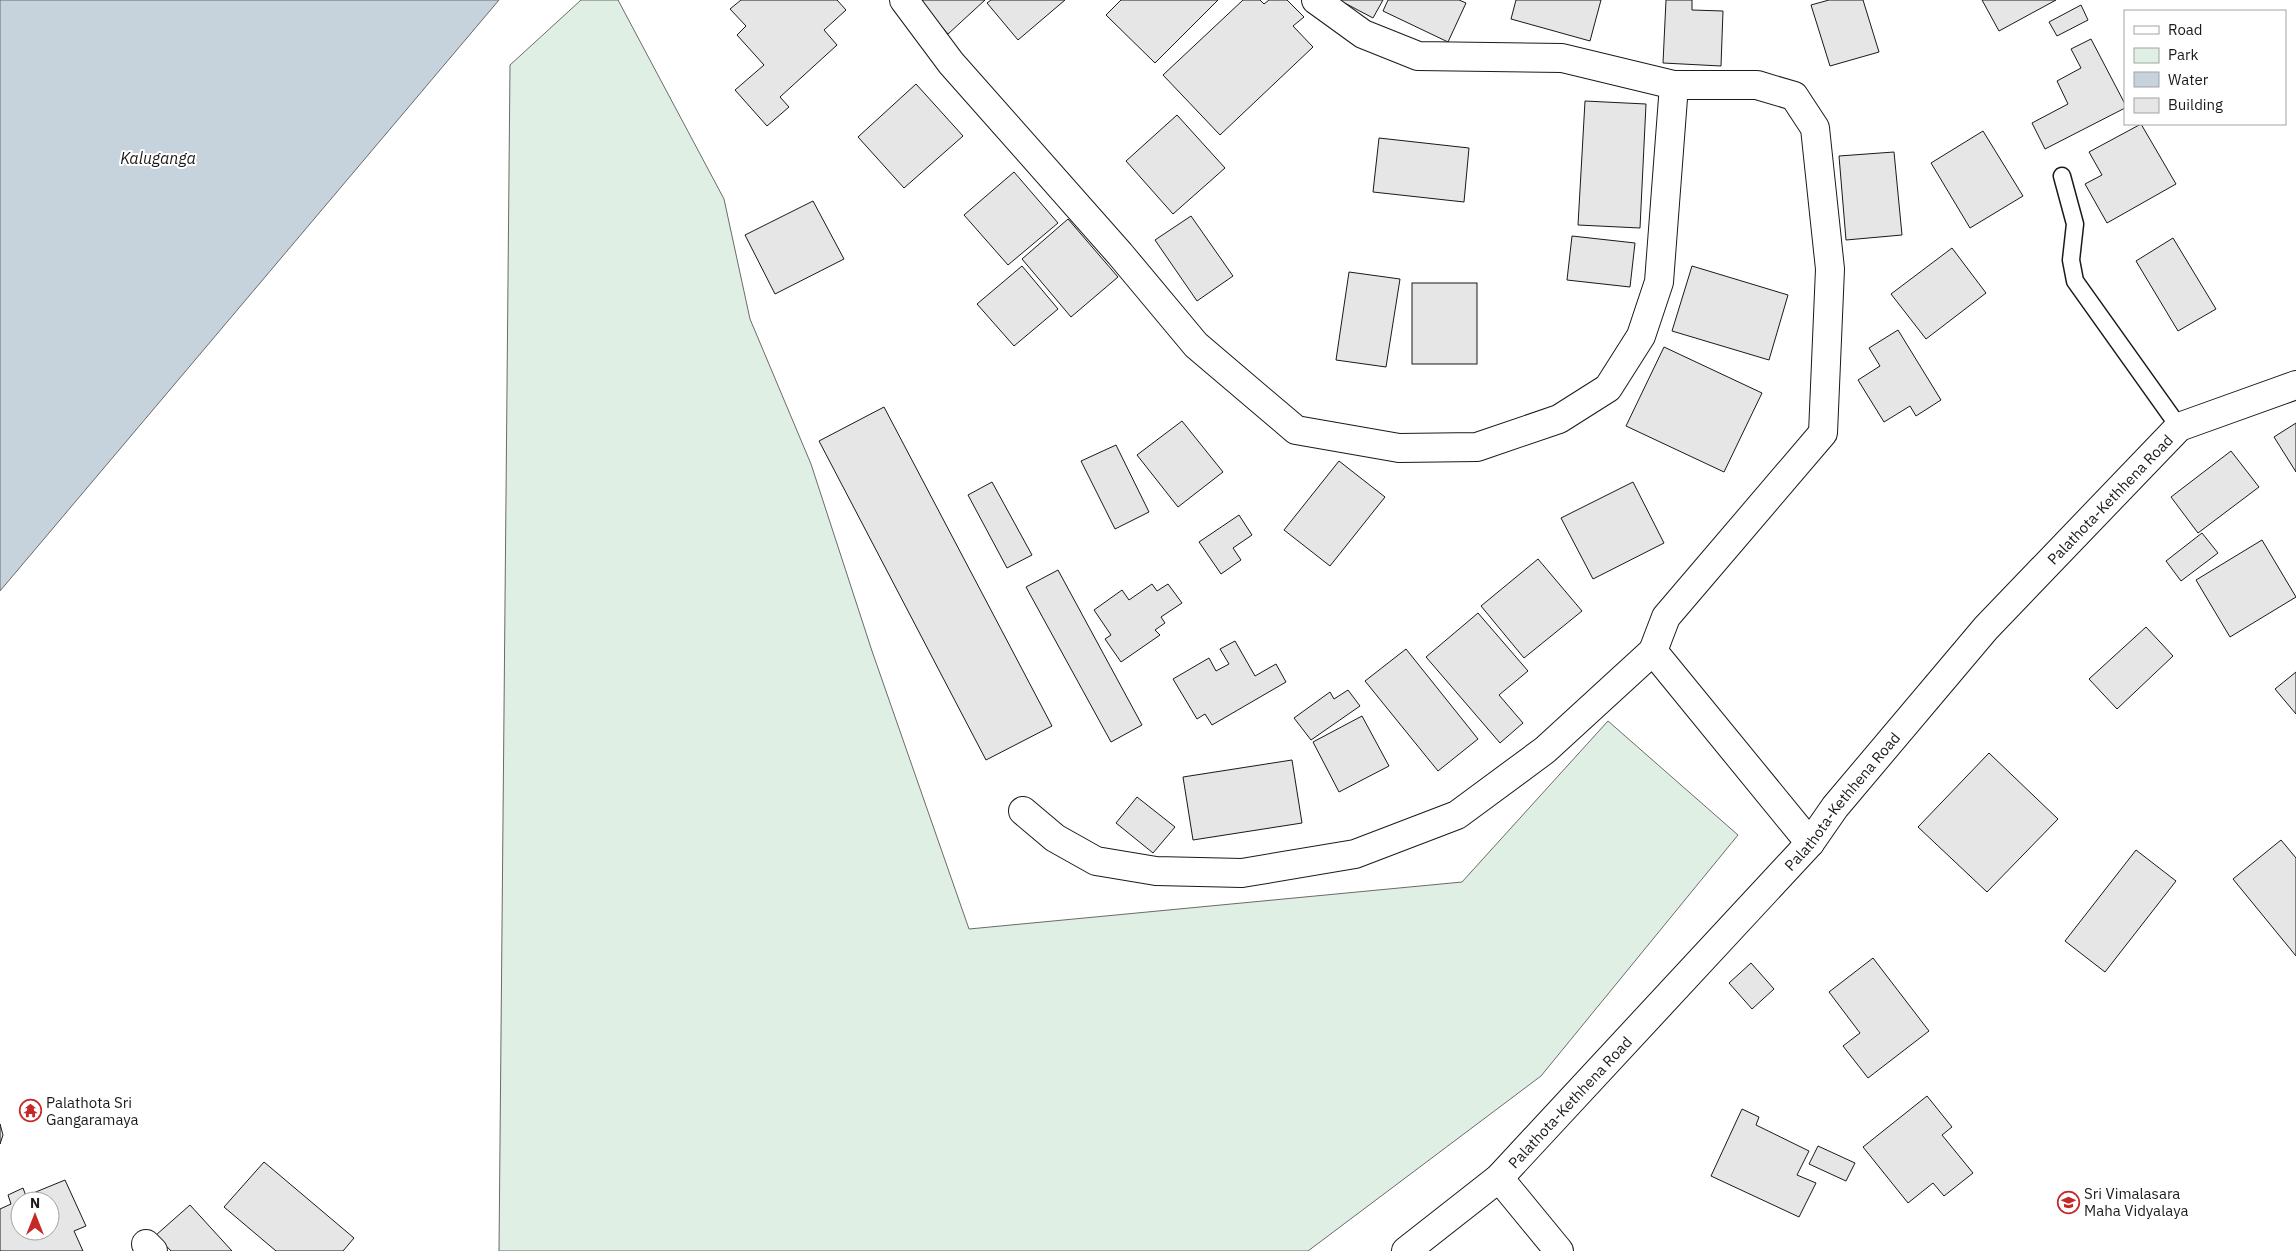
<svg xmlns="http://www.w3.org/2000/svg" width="2296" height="1251" viewBox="0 0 2296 1251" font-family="'IBM Plex Sans',sans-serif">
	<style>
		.green { fill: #e0efe3; stroke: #6a6a6a }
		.water { fill: #c6d2dc; stroke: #6a6a6a }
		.building { fill: #e6e6e6; stroke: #1a1a1a; fill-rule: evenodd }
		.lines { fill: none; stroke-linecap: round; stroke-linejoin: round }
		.service-casing { stroke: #1a1a1a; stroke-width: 19 }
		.minor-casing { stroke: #1a1a1a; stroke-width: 30 }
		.tertiary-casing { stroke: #1a1a1a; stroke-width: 30 }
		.service { stroke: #fff; stroke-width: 16 }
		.minor { stroke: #fff; stroke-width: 28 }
		.tertiary { stroke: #fff; stroke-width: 28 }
		.labels { text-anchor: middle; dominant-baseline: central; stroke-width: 4; stroke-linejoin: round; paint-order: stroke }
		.street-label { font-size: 15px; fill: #1a1a1a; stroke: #fff }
		.poi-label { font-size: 15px; fill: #1a1a1a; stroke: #fff; text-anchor: start }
		.water-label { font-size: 16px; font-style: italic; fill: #1a1a1a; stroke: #fff }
	</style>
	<rect width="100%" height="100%" fill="#fff"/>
	<polygon class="green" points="581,0 618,0 724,199 750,319 811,464 872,651 969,929 1462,882 1608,721 1738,835 1541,1076 1308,1251 499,1251 510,65"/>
	<polygon class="water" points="0,0 499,0 0,591"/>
	<g class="building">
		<polygon points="741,0 837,0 846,10 824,30 837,45 780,97 789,107 767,126 735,90 764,65 737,35 746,26 730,9"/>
		<polygon points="918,0 985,0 948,34"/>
		<polygon points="991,0 1065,0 1018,40 987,3"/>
		<polygon points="1121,0 1218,0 1155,63 1106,15"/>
		<polygon points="1243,0 1260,0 1264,4 1269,0 1287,0 1304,17 1293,26 1313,47 1220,135 1163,75"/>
		<polygon points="1339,0 1383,0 1373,18"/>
		<polygon points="1388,0 1459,0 1466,3 1448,42 1383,11"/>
		<polygon points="1516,0 1601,0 1590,41 1511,19"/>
		<polygon points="1666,0 1692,0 1692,10 1723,11 1721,66 1663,63"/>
		<polygon points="1829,0 1863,0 1879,52 1830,66 1811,5"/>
		<polygon points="1982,0 2056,0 1999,31"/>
		<polygon points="2081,5 2088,20 2057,36 2049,22"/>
		<polygon points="2091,39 2125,104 2125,108 2045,149 2032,123 2068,104 2057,81 2081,68 2071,49"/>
		<polygon points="916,84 963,136 904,188 858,137"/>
		<polygon points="1585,101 1646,104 1640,228 1578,225"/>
		<polygon points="1177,115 1225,168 1173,214 1126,161"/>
		<polygon points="2141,124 2176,184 2107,223 2085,184 2102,175 2089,152"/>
		<polygon points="1983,131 2023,196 1970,228 1931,163"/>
		<polygon points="1379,138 1469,148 1464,202 1373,192"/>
		<polygon points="1894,152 1902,235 1846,240 1839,156"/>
		<polygon points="1014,172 1058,223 1008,265 964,215"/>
		<polygon points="813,201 844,259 775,294 745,235"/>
		<polygon points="1191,216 1233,276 1197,301 1155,240"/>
		<polygon points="1068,219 1118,277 1071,317 1022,259"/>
		<polygon points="1572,236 1635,243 1630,287 1567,280"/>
		<polygon points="2173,238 2216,309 2178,331 2136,261"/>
		<polygon points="1952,248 1986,293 1926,339 1891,294"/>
		<polygon points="1022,266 1058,309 1014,346 977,304"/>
		<polygon points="1692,266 1788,295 1769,360 1672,331"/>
		<polygon points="1349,272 1400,279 1386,367 1336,360"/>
		<rect x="1412" y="283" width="65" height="81"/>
		<polygon points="1898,330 1941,400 1916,416 1910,406 1884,422 1858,380 1880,366 1869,348"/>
		<polygon points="1664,347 1762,393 1724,472 1626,426"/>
		<polygon points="884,407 1052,726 986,760 819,441"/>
		<polygon points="1182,421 1223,472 1178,507 1137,455"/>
		<polygon points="2296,423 2296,472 2274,437"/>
		<polygon points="1116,445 1149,512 1115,529 1081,461"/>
		<polygon points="2231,451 2259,487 2198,533 2171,497"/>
		<polygon points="1339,461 1385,497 1330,566 1284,530"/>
		<polygon points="992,482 1032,555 1007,568 968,495"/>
		<polygon points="1633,482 1664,543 1593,579 1561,518"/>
		<polygon points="1239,515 1252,535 1233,548 1241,560 1221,574 1199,542"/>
		<polygon points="2202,533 2218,553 2181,581 2166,561"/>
		<polygon points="2262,540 2296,597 2230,637 2196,580"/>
		<polygon points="1538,559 1582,611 1524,658 1481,606"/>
		<polygon points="1058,570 1142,725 1111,742 1026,587"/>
		<polygon points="1152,584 1157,591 1168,584 1182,603 1161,617 1165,623 1155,630 1160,635 1121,662 1105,639 1111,635 1094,610 1122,590 1129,600"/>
		<polygon points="1478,613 1528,671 1499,695 1523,723 1500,743 1426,657"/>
		<polygon points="2146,627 2173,656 2117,709 2089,679"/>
		<polygon points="1235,641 1255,676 1276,664 1286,682 1212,725 1205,714 1197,719 1173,679 1209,658 1216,671 1229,664 1220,649"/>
		<polygon points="1406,649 1478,739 1438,771 1365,681"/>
		<polygon points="2296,672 2296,714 2275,689"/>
		<polygon points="1348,690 1360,706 1311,740 1294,718 1330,692 1334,699"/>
		<polygon points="1362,716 1389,766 1339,792 1313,742"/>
		<polygon points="1989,753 2058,819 1987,892 1918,827"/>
		<polygon points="1292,760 1302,823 1193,840 1183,777"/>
		<polygon points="1137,797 1175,827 1153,853 1116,823"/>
		<polygon points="2281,840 2296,858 2296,956 2233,879"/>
		<polygon points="2136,850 2176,881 2105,972 2065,941"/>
		<polygon points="1873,958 1929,1031 1868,1078 1843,1046 1860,1033 1829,992"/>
		<polygon points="1751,963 1774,989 1752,1009 1729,983"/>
		<polygon points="1927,1096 1952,1127 1942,1135 1973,1173 1944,1196 1933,1183 1908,1203 1863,1147"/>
		<polygon points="1742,1109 1759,1117 1756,1125 1809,1151 1797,1175 1816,1183 1799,1217 1711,1176"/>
		<polygon points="0,1124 3,1135 0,1144"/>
		<polygon points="1818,1146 1855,1163 1846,1181 1809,1164"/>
		<polygon points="264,1162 354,1238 343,1251 276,1251 224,1207"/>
		<path d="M 65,1180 L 86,1226 L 74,1231 L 83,1251 L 0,1251 L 0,1209 L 11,1204 L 8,1195 L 23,1188 L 26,1196 ZM 20,1201 L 50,1201 L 50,1231 L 20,1231 Z"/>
		<polygon points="190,1205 232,1251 171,1251 156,1235"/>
	</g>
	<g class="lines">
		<defs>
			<polyline id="service" points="2062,176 2075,224 2071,260 2075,281 2179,427"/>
			<g id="minor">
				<polyline points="904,0 951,63 1120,254 1196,345 1296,430 1399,448 1477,447 1559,419 1608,388 1641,336 1659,282 1674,85"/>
				<polyline points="1316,0 1363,34 1418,56 1562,58 1674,85 1757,85 1794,96 1815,128 1830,269 1823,433 1666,617 1653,651 1810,843"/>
				<polyline points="1023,811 1055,838 1096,861 1156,871 1242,873 1355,854 1457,815 1545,750 1653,651"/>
				<polyline points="1499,1178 1559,1251"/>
				<polyline points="146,1244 153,1251"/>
			</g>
			<g id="tertiary">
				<path id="s1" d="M 1406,1251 L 1499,1178 L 1810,843 L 1835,807 L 1986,628 L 2179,427 L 2296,385"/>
			</g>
		</defs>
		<use href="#service" class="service-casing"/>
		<use href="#minor" class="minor-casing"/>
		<use href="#tertiary" class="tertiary-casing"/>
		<use href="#service" class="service"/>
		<use href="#minor" class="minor"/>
		<use href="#tertiary" class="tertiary"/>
	</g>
	<defs>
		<symbol id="temple-ring" viewBox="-11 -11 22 22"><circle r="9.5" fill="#fff" stroke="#c62828" stroke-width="1.5"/><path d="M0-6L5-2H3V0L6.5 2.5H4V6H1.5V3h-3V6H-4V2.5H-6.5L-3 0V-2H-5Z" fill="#c62828"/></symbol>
		<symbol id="school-ring" viewBox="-11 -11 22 22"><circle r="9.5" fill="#fff" stroke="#c62828" stroke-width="1.5"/><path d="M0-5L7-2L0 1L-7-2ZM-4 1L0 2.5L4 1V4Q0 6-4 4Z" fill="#c62828"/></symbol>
	</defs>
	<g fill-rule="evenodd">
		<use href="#temple-ring" x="18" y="1098" width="25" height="25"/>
		<use href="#school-ring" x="2056" y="1190" width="25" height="25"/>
	</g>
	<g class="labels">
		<g class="street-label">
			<text stroke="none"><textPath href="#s1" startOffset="1032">Palathota-Kethhena Road</textPath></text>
			<text stroke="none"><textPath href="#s1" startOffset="628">Palathota-Kethhena Road</textPath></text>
			<text stroke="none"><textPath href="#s1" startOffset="222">Palathota-Kethhena Road</textPath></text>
		</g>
		<g class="poi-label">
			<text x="46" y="1102">Palathota Sri<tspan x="46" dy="17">Gangaramaya</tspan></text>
			<text x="2084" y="1193">Sri Vimalasara<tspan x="2084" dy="17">Maha Vidyalaya</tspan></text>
		</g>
		<g class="water-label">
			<text x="158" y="158">Kaluganga</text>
		</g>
	</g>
	<rect x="2124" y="10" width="162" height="115" fill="#ffffff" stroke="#a3a3a3"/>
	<rect x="2134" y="26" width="25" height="8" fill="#ffffff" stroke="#a3a3a3"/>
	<text x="2168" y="35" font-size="15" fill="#1a1a1a">Road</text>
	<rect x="2134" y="48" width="25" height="15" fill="#e0efe3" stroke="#a3a3a3"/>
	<text x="2168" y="60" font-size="15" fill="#1a1a1a">Park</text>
	<rect x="2134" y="72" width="25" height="15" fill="#c6d2dc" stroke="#a3a3a3"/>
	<text x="2168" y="85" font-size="15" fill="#1a1a1a">Water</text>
	<rect x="2134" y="98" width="25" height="15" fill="#e6e6e6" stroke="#a3a3a3"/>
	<text x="2168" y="110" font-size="15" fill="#1a1a1a">Building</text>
	<g transform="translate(35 1216)"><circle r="24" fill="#ffffff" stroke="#a3a3a3"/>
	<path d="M0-4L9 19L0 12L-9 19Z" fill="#c62828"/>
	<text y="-8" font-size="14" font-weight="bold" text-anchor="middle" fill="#1a1a1a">N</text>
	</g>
</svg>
